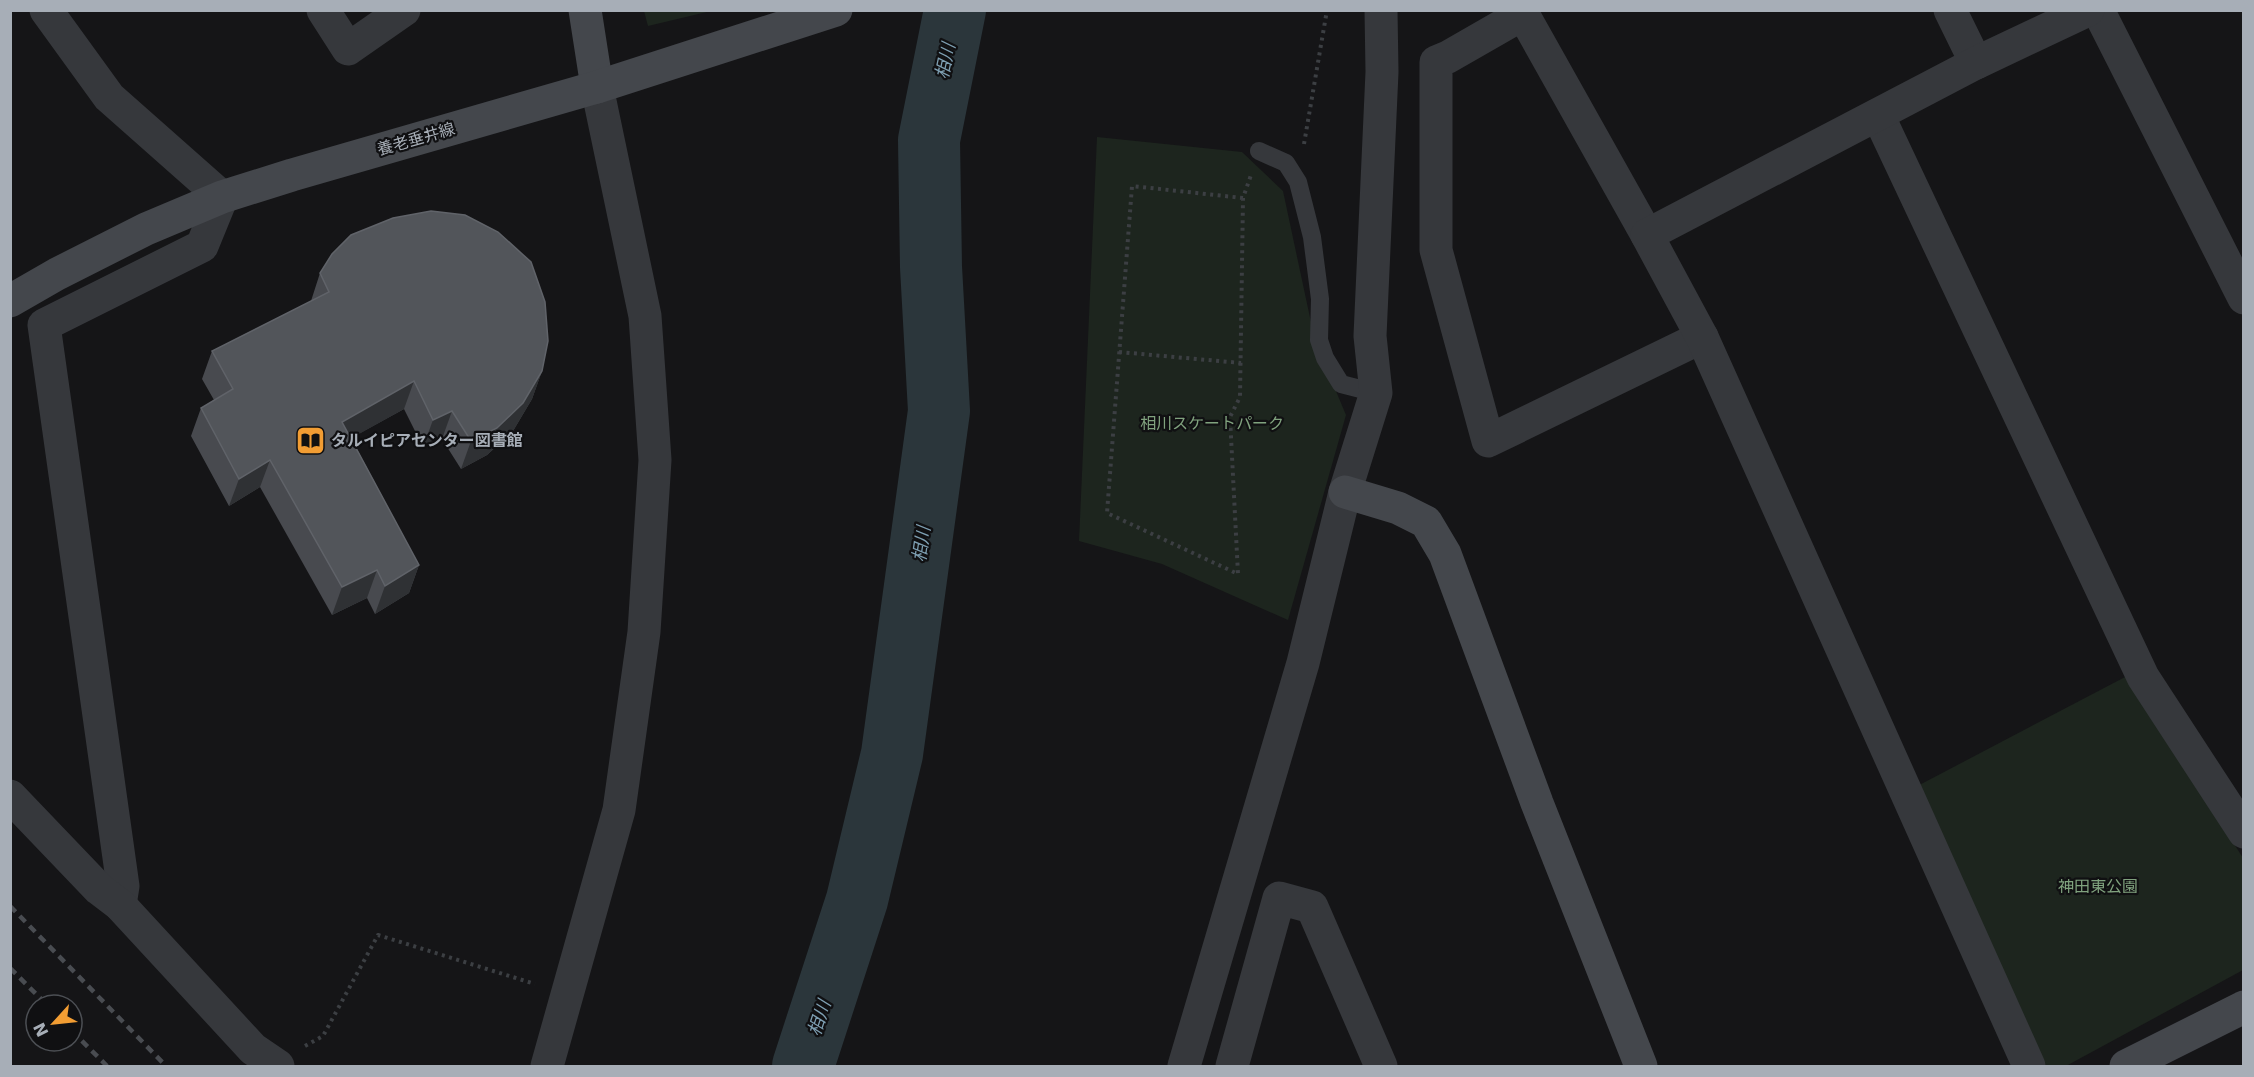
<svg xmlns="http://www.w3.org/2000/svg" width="2254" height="1077" viewBox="0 0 2254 1077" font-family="'DejaVu Sans','Noto Sans JP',sans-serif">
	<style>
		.green { fill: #1d251e }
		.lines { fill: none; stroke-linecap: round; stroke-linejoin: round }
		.river { stroke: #2b363b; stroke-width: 62 }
		.path { stroke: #3c3f43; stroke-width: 4; stroke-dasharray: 3 4.5; stroke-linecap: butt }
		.lane { stroke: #36383c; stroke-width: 18 }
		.street { stroke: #36383c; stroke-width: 33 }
		.secondary { stroke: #44474c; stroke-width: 33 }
		.rail { stroke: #494c51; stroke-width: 4.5; stroke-dasharray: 8 6; stroke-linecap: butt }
		.wall { fill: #484a4f }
		.shaded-wall { fill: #2f3134 }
		.building { fill: #52555a; stroke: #606369; stroke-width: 1.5 }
		.labels { text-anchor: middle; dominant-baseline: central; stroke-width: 4.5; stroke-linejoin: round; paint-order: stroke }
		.street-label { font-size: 16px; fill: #a7aeb7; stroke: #101012 }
		.park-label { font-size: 16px; fill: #80a27e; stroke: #101012 }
		.poi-label { font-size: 16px; font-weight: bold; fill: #a7aeb7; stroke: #101012; text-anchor: start }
		.water-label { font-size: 18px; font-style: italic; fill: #7e9fb2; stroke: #101012 }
	</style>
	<rect width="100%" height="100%" fill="#151517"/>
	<g class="green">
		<polygon points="644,11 644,10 711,11 648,26"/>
		<polygon points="1097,137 1242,152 1283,191 1315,341 1346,415 1288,620 1162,564 1079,541"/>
		<polygon points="2127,676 2243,858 2243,970 2066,1066 2029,1066 1906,792"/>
	</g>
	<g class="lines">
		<polyline class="river" points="803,1066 857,900 892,754 939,411 931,267 929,140 955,10"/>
		<g class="path">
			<polyline points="1304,144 1327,10"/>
			<polyline points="1243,198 1132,186 1107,513 1238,574 1230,417 1240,397 1243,198 1251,175"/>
			<polyline points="1119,352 1241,363"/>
			<polyline points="305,1046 323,1036 378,935 535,984"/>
		</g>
		<polyline class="lane" points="1259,151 1286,163 1298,182 1312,237 1320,299 1319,340 1325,358 1341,384 1376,393"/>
		<g class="street">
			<polyline points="46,10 109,97 222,197 202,246 44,325 123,886 120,905"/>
			<polyline points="323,10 348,49 404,10"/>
			<polyline points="1950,10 1976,63"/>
			<polyline points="2098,10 2244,298"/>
			<polyline points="1878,115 2143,677 2244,832"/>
			<polyline points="1647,235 1523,14 1448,57 1436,62 1436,250 1488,441 1702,337"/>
			<polyline points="10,796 99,889 120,905 253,1049 278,1066"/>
			<polyline points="547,1066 619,810 644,632 655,460 645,316 597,87"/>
			<polyline points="1184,1066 1303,663 1345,492 1376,393 1370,336 1382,72 1381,10"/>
			<polyline points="1232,1066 1279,898 1312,907 1381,1066"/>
			<polyline points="2029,1066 1702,337 1647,235 1976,63 2088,10"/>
		</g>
		<g class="secondary">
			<polyline points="585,10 597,87"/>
			<polyline points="10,301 57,274 146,229 222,197 292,175 597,87 836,10"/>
			<polyline points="1345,492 1398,508 1426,522 1445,554 1537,803 1641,1066"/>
			<polyline points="2126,1066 2244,1007"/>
		</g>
		<g class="rail">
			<polyline points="10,906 166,1066"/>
			<polyline points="10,968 47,1005"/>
			<polyline points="72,1031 107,1066"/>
		</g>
	</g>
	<polygon class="wall" points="320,273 542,371 532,399 513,431 487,455 461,469 442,439 423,447 404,409 351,438 419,565 409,593 375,614 367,598 332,615 260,487 229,506 191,436 201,408 214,400 202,379 212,351 311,301"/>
	<g class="shaded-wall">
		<polygon points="542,371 532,399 513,431 487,455 461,469 471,441"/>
		<polygon points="414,381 404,409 332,449 342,422"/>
		<polygon points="452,411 442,439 423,447 433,420"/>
		<polygon points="270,460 260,487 229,506 239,479"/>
		<polygon points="419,565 409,593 375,614 385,586"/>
		<polygon points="377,570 367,598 332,615 342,587"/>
	</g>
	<polygon class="building" points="431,211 465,215 498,232 531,262 545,302 548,341 542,371 523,403 497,428 471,441 452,411 433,420 414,381 342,422 419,565 385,586 377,570 342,587 270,460 239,479 201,408 233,389 212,351 329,292 320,273 332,254 351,235 393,218"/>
	<defs>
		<symbol id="library-square" viewBox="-11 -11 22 22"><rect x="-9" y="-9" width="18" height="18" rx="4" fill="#f29d33" stroke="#101012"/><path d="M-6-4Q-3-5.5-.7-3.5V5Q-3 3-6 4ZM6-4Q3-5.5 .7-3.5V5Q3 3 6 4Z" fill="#111"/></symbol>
	</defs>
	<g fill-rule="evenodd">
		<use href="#library-square" x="294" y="424" width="33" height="33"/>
	</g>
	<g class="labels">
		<g class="street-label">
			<text transform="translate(416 139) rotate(-16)">養老垂井線</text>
		</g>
		<g class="park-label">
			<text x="1212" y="423">相川スケートパーク</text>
			<text x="2098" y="886">神田東公園</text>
		</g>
		<g class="poi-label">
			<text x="331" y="440">タルイピアセンター図書館</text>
		</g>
		<g class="water-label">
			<text transform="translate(945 61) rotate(-78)">相川</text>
			<text transform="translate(921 544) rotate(-82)">相川</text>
			<text transform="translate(819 1018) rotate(-72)">相川</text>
		</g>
	</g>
	<rect width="2254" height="1077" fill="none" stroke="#a7aeb7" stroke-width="24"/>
	<g transform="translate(54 1023) rotate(243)"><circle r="28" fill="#101012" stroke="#4c4f54" stroke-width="1.5"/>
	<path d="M0-4.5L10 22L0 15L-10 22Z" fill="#f29d33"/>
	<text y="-9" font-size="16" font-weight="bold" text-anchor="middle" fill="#a7aeb7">N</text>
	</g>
</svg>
